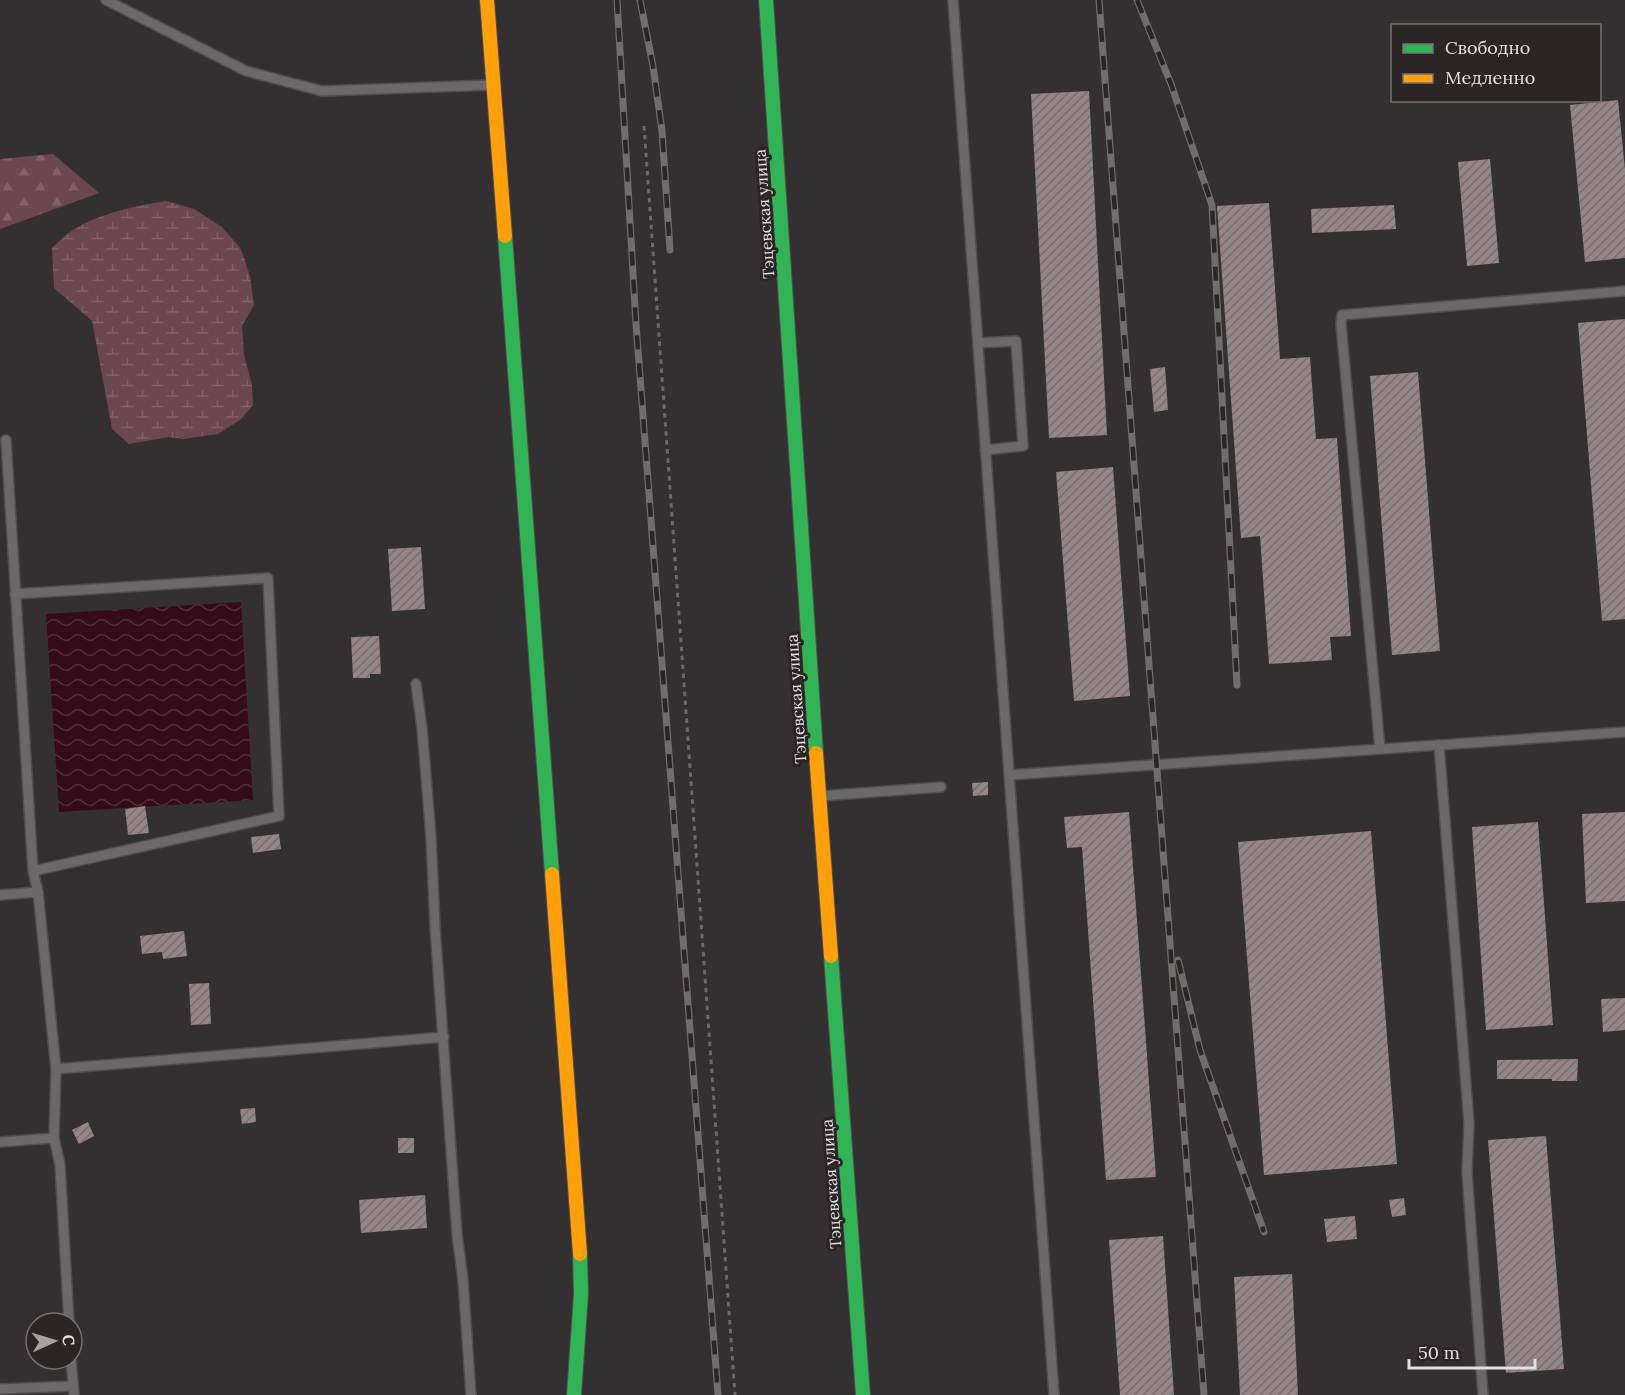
<svg xmlns="http://www.w3.org/2000/svg" width="1625" height="1395" viewBox="0 0 1625 1395" font-family="Lora,serif">
	<style>
		.forest { fill: url(#forest-firs) }
		.wetland { fill: url(#wetland-marsh) }
		.water { fill: url(#water-waves) }
		.building { fill: url(#building-hatch) }
		.lines { fill: none; stroke-linecap: round; stroke-linejoin: round }
		.lane-casing { stroke: #504d4e; stroke-width: 12 }
		.fast-casing { stroke: #504d4e; stroke-width: 16 }
		.slow-casing { stroke: #504d4e; stroke-width: 16 }
		.path { stroke: #6b6a6a; stroke-width: 3; stroke-dasharray: 4.5 4.5; stroke-linecap: butt }
		.lane { stroke: #6a6868; stroke-width: 9 }
		.fast { stroke: #30b455; stroke-width: 14 }
		.slow { stroke: #ff9f0a; stroke-width: 14 }
		.rail-casing { stroke: #706d6d; stroke-width: 7 }
		.rail { stroke: #2b2526; stroke-width: 4.5; stroke-dasharray: 14; stroke-linecap: butt }
		.labels { text-anchor: middle; dominant-baseline: central; stroke-width: 6; stroke-linejoin: round; paint-order: stroke }
		.street-label { font-size: 16px; fill: #e4e0e1; stroke: #2b2526 }
	</style>
	<defs>
		<pattern id="forest-firs" width="22" height="20" patternUnits="userSpaceOnUse" patternTransform="scale(1.5)"><rect width="22" height="20" fill="#6c4650"/><path d="M5 1l3.5 6h-7zM16 11l3.5 6h-7z" fill="#816069"/></pattern>
		<pattern id="wetland-marsh" width="20" height="14" patternUnits="userSpaceOnUse" patternTransform="scale(1.5)"><rect width="20" height="14" fill="#6c4650"/><path d="M1 5h8M5 5V1M11 12h8M15 12V8" fill="none" stroke="#816069"/></pattern>
		<pattern id="water-waves" width="16" height="10" patternUnits="userSpaceOnUse" patternTransform="scale(1.5)"><rect width="16" height="10" fill="#350b1a"/><path d="M0 5q4-4 8 0t8 0" fill="none" stroke="#522e3b"/></pattern>
		<pattern id="building-hatch" width="6" height="6" patternUnits="userSpaceOnUse" patternTransform="scale(1.5)"><rect width="6" height="6" fill="#938588"/><path d="M-1 1l2-2M0 6l6-6M5 7l2-2" fill="none" stroke="#776e70"/></pattern>
	</defs>
	<rect width="100%" height="100%" fill="#343031"/>
	<polygon class="forest" points="53,154 99,193 0,229 0,159"/>
	<path class="wetland" d="M 166,201 L 194,209 L 222,227 L 241,249 L 250,276 L 254,305 L 242,326 L 244,355 L 252,385 L 253,405 L 240,420 L 218,434 L 183,439 L 169,437 L 129,444 L 112,429 L 92,321 L 54,288 L 52,248 C 59,242 65,235 73,230 C 100,213 135,206 166,201 Z"/>
	<polygon class="water" points="241,602 253,800 59,812 46,614"/>
	<g class="building">
		<polygon points="1089,91 1107,435 1049,438 1031,94"/>
		<polygon points="1618,100 1625,169 1625,258 1585,262 1570,105"/>
		<polygon points="1490,159 1499,263 1467,266 1458,162"/>
		<polygon points="1269,203 1280,359 1310,357 1316,439 1337,438 1351,636 1330,637 1332,660 1269,664 1260,536 1241,538 1217,206"/>
		<polygon points="1394,205 1396,229 1312,233 1311,209"/>
		<polygon points="1625,319 1625,619 1602,621 1578,323"/>
		<polygon points="1165,367 1168,410 1154,412 1150,369"/>
		<polygon points="1418,372 1440,651 1392,655 1370,376"/>
		<polygon points="1113,467 1130,696 1074,701 1056,472"/>
		<polygon points="421,547 425,609 392,611 388,549"/>
		<polygon points="379,636 381,674 370,674 370,678 353,678 351,637"/>
		<polygon points="988,782 988,795 973,796 972,783"/>
		<polygon points="145,806 149,833 128,835 125,809"/>
		<polygon points="1129,812 1156,1177 1106,1180 1082,847 1067,848 1064,817"/>
		<polygon points="1625,812 1625,901 1586,903 1582,814"/>
		<polygon points="1538,822 1553,1025 1486,1030 1472,827"/>
		<polygon points="1371,831 1397,1164 1264,1175 1238,842"/>
		<polygon points="279,834 281,849 253,853 251,837"/>
		<polygon points="184,931 187,956 163,959 162,952 142,954 140,936"/>
		<polygon points="209,983 211,1024 191,1025 189,984"/>
		<polygon points="1625,998 1625,1030 1603,1032 1601,999"/>
		<polygon points="1578,1059 1577,1081 1552,1081 1552,1079 1497,1079 1497,1060"/>
		<polygon points="255,1108 256,1122 242,1124 240,1109"/>
		<polygon points="88,1122 94,1136 79,1144 72,1130"/>
		<polygon points="1546,1136 1564,1369 1506,1373 1488,1140"/>
		<rect x="398" y="1138" width="16" height="15"/>
		<polygon points="425,1195 427,1228 361,1233 359,1200"/>
		<polygon points="1404,1198 1406,1215 1392,1217 1389,1200"/>
		<polygon points="1355,1216 1357,1239 1327,1242 1324,1219"/>
		<polygon points="1163,1236 1174,1395 1120,1395 1109,1240"/>
		<polygon points="1292,1274 1298,1395 1240,1395 1234,1277"/>
	</g>
	<g class="lines">
		<defs>
			<g id="lane">
				<polyline points="106,0 246,71 322,91 491,85"/>
				<polyline points="953,0 1054,1395"/>
				<polyline points="978,343 1016,341 1023,446 985,450"/>
				<polyline points="6,440 33,871 38,892 56,1069 54,1138 60,1165 69,1323"/>
				<polyline points="15,594 268,578 279,816 33,871"/>
				<polyline points="416,684 422,728 431,837 435,927 457,1234 463,1280 471,1395"/>
				<polyline points="1439,745 1469,1123 1467,1172 1483,1395"/>
				<polyline points="1380,749 1341,324 1342,315 1625,291"/>
				<polyline points="1009,775 1625,732"/>
				<polyline points="821,796 941,787"/>
				<polyline points="0,895 38,892"/>
				<polyline points="56,1069 444,1037"/>
				<polyline points="0,1142 54,1138"/>
				<polyline points="71,1359 74,1395"/>
				<polyline points="0,1389 73,1386"/>
			</g>
			<g id="fast">
				<polyline points="766,0 816,753"/>
				<polyline points="505,236 552,874"/>
				<polyline points="831,956 863,1395"/>
				<polyline points="574,1395 581,1294 580,1254"/>
			</g>
			<g id="slow">
				<polyline points="487,0 505,236"/>
				<polyline points="816,753 831,956"/>
				<polyline points="552,874 580,1254"/>
			</g>
		</defs>
		<use href="#lane" class="lane-casing"/>
		<use href="#fast" class="fast-casing"/>
		<use href="#slow" class="slow-casing"/>
		<polyline class="path" points="644,126 735,1395"/>
		<use href="#lane" class="lane"/>
		<use href="#fast" class="fast"/>
		<use href="#slow" class="slow"/>
		<defs>
			<g id="rail">
				<polyline points="617,0 636,324 718,1395"/>
				<polyline points="640,0 653,66 662,131 670,250"/>
				<polyline points="1099,0 1204,1395"/>
				<polyline points="1137,0 1171,84 1212,205 1237,685"/>
				<polyline points="1178,960 1200,1050 1264,1232"/>
			</g>
		</defs>
		<use href="#rail" class="rail-casing"/>
		<use href="#rail" class="rail"/>
	</g>
	<g class="labels">
		<g class="street-label">
			<text transform="translate(764 214) rotate(-94)">Тэцевская улица</text>
			<text transform="translate(796 699) rotate(-94)">Тэцевская улица</text>
			<text transform="translate(831 1184) rotate(-94)">Тэцевская улица</text>
		</g>
	</g>
	<rect x="1391" y="24" width="210" height="78" fill="#2b2526" stroke="#757071" stroke-width="1.5"/>
	<rect x="1403" y="44" width="30" height="9" fill="#30b455" stroke="#757071" stroke-width="1.5"/>
	<text x="1445" y="54" font-size="18" fill="#e4e0e1">Свободно</text>
	<rect x="1403" y="74" width="30" height="9" fill="#ff9f0a" stroke="#757071" stroke-width="1.5"/>
	<text x="1445" y="84" font-size="18" fill="#e4e0e1">Медленно</text>
	<g transform="translate(54 1341) rotate(86)"><circle r="28" fill="#2b2526" stroke="#757071" stroke-width="1.5"/>
	<path d="M0-4.5L10 22L0 15L-10 22Z" fill="#a6a2a3"/>
	<text y="-9" font-size="16" font-weight="bold" text-anchor="middle" fill="#e4e0e1">С</text>
	</g>
	<path d="M1409 1359v9h126v-9" fill="none" stroke="#e4e0e1" stroke-width="3"/>
	<text x="1418" y="1359" font-size="18" fill="#e4e0e1" stroke="#2b2526" stroke-width="4.5" paint-order="stroke">50 m</text>
</svg>
